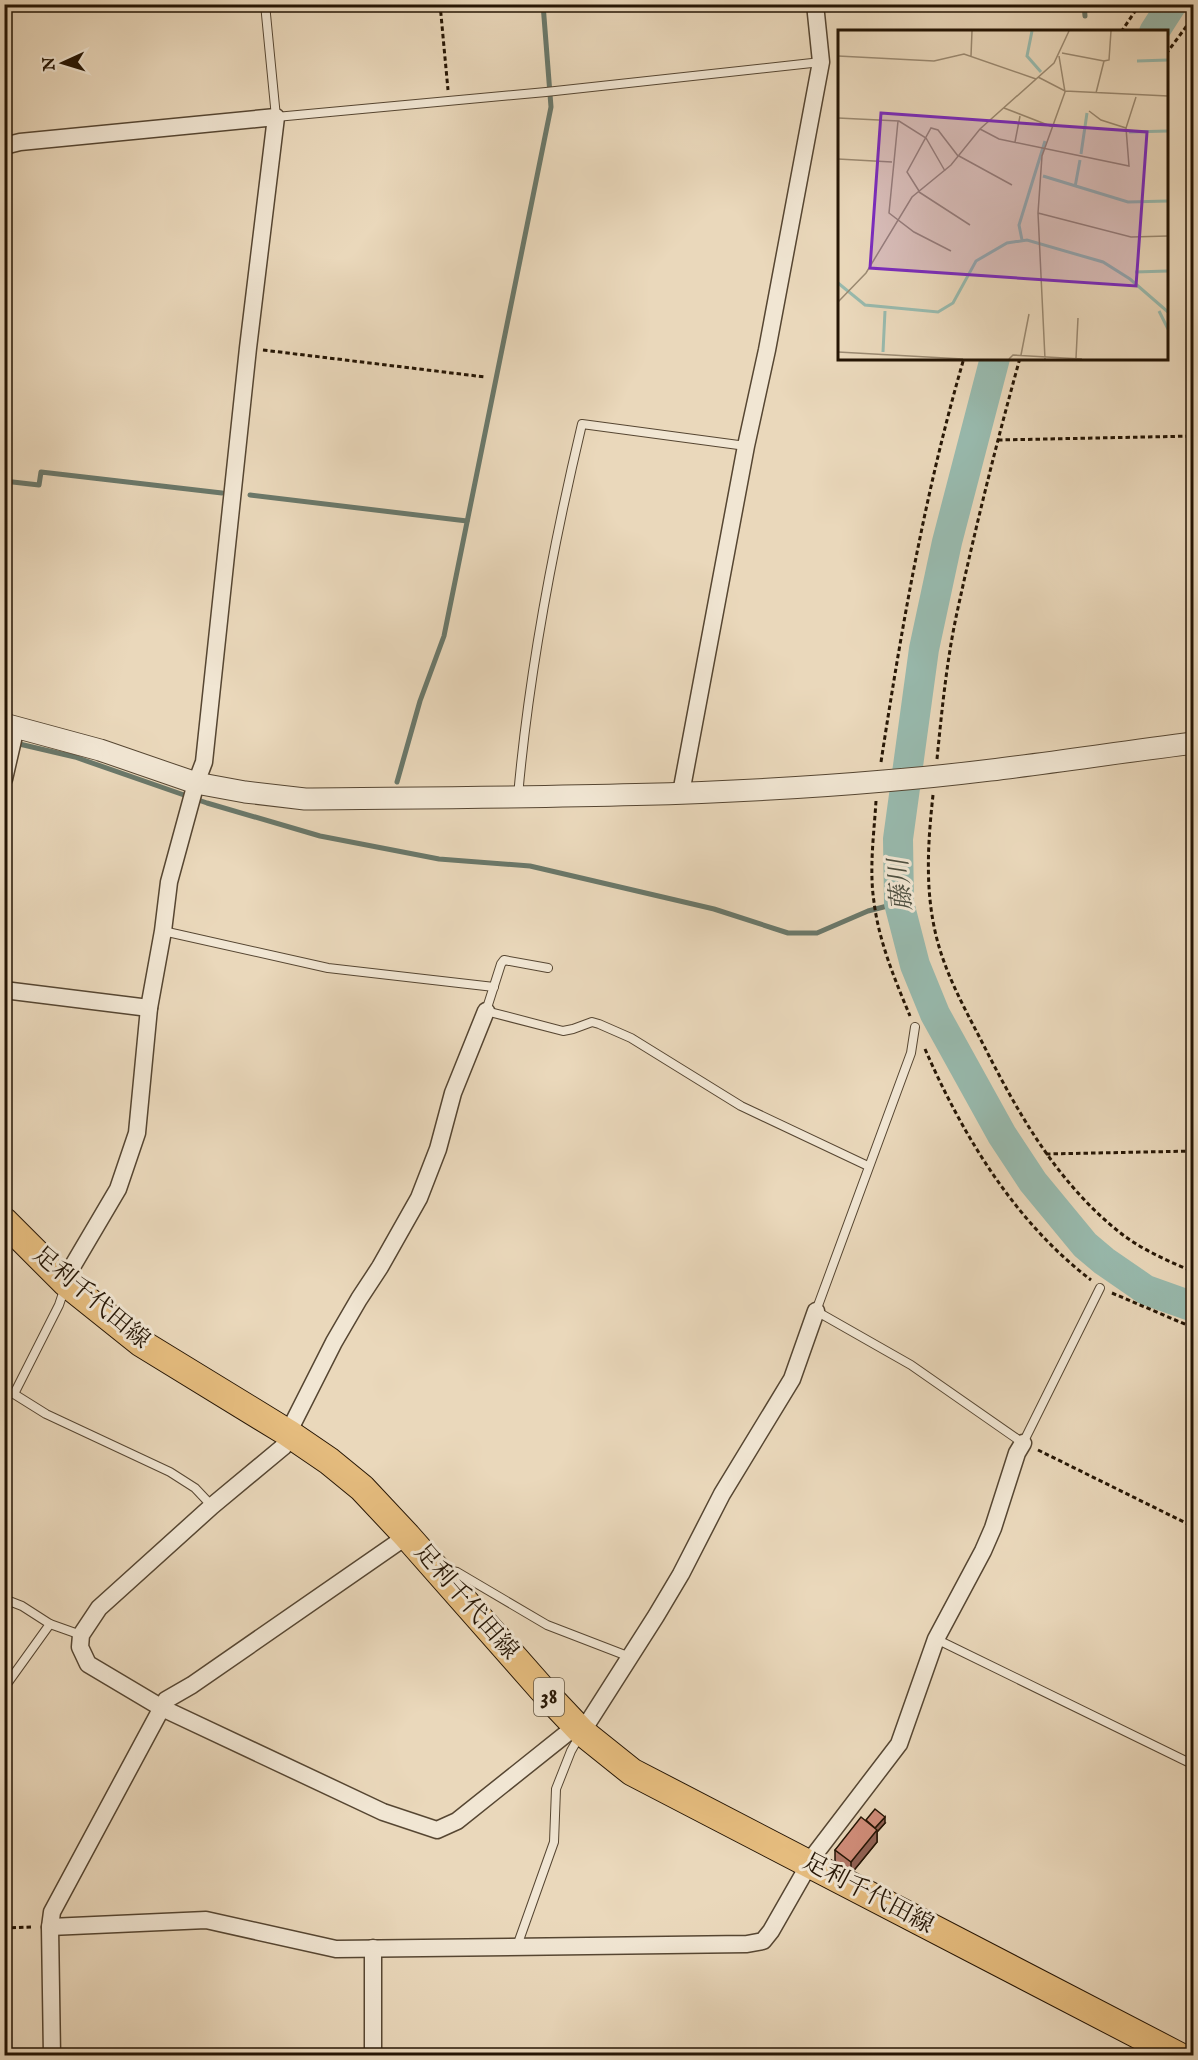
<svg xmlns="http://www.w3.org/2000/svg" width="1198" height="2060" viewBox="0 0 1198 2060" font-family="'IM FELL English','Noto Serif JP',serif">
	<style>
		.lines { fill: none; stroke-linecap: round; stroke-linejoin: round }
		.stream { stroke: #6a786a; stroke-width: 5 }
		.river { stroke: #98baae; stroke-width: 30 }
		.service-casing { stroke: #564632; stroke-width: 10 }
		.minor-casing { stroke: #564632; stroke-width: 19 }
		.tertiary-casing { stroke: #564632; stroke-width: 23 }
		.primary-casing { stroke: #251504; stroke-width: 29 }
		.path { stroke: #251504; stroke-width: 3; stroke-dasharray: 4.5 3; stroke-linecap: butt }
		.service { stroke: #f1e6d3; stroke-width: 8 }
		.minor { stroke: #f1e6d3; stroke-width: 16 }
		.tertiary { stroke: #f1e6d3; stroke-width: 21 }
		.primary { stroke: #e5bc7e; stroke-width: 27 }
		.wall { fill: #b27867; stroke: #251504; stroke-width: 1.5 }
		.shaded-wall { fill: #916254; stroke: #251504; stroke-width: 1.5 }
		.building { fill: #cf8c78; stroke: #251504; stroke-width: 1.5 }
		.labels { text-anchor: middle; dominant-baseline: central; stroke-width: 6; stroke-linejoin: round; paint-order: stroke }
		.shield { fill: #f1e6d3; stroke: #625442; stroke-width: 1.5 }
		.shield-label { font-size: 22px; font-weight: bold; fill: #251504 }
		.street-label { font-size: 24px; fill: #251504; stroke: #f1e6d3 }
		.water-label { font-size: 26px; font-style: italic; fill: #4d4f40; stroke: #f1e6d3 }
		.inset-river { fill: none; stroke: #98baae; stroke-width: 3 }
		.inset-road { fill: none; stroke: #9b8a72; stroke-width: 1.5 }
		.view { fill: #7b2cbf; fill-opacity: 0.15; stroke: #7b2cbf; stroke-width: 3 }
		.inset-edge { fill: none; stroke: #251504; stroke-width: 3 }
	</style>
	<rect width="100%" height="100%" fill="#ead8bb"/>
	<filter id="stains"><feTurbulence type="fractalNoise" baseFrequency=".00333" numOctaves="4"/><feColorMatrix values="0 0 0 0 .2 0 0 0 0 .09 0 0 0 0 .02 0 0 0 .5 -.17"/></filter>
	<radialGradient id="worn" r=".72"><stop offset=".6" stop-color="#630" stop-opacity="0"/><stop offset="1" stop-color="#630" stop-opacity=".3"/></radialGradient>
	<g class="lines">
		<g class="stream">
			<polyline points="1084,4 1085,16"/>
			<polyline points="4,85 9,131"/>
			<polyline points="4,481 39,485 41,472 222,493"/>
			<polyline points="250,495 467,521"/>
			<polyline points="15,743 75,757 207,803 320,836 439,859 530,866 714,909 788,933 817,933 868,911 899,903"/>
			<polyline points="397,782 420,701 444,636 551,107 543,4"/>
		</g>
		<g class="river">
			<polyline points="1154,32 1172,4"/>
			<polyline points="995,358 947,542 924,649 898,839 899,903 915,965 935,1014 1002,1135 1033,1182 1085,1245 1104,1261 1146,1290 1194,1307"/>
		</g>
		<defs>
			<g id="service">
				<polyline points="265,4 276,117 546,92 821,62"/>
				<path d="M 518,796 C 529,671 553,546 582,424 L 746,446"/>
				<polyline points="163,931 328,968 494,987"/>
				<polyline points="548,968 504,960 501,964 486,1011 563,1031 573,1029 592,1022 599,1024 631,1038 741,1106 868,1166"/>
				<polyline points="915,1027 911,1053 816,1311 911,1365 1023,1443 1100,1288"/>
				<polyline points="4,1391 14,1394 59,1305 65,1287"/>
				<polyline points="14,1394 46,1414 170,1472 195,1488 212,1506"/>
				<polyline points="447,1570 457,1572 547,1625 630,1657"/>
				<polyline points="4,1599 22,1606 50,1624 81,1635"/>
				<polyline points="936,1639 1194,1765"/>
				<polyline points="4,1688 50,1624"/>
				<polyline points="517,1946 554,1842 556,1789 571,1751 580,1735"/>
			</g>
			<g id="minor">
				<polyline points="4,146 20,142 276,117 248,348 204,762 196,783 169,882 163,931 149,1008 137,1133 118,1189 72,1267 66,1283"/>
				<polyline points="4,779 16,727"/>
				<polyline points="681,793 746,446 767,350 821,62 815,4"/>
				<polyline points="4,990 149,1008"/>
				<polyline points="288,1433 334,1342 359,1299 380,1267 419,1198 438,1149 453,1093 486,1011"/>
				<polyline points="293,1436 283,1447 212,1506 99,1608 81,1635 80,1647 88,1664 162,1708 383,1812 437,1830 457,1821 576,1726"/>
				<polyline points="582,1732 656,1616 681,1574 722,1494 792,1379 816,1311"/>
				<polyline points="50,1927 206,1920 336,1949 747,1944 763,1941 771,1931 815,1854 899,1744 936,1639 983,1551 993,1528 1017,1453 1023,1443"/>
				<polyline points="373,1948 373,2056"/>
				<polyline points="52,2056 50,1927 52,1912 166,1700 192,1685 407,1536"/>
			</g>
			<path id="tertiary" d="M 4,724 L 100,750 L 196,783 L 245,792 L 305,799 C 498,797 691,798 884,781 C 987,773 1090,756 1194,743"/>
			<polyline id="primary" points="4,1221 66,1283 141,1343 288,1433 329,1461 362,1488 407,1536 548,1696 582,1732 632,1772 1179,2056"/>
		</defs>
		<use href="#service" class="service-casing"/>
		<use href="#minor" class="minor-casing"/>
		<use href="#tertiary" class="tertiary-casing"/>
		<use href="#primary" class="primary-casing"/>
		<g class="path">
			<polyline points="440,4 448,90"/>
			<polyline points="1121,32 1140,4"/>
			<polyline points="1166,54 1194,16"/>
			<polyline points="263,350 485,377"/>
			<polyline points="998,440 1194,436"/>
			<path d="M 937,759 C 942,709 947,657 958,608 C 976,525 997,441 1020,358"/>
			<path d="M 881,762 C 902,625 925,492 964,358"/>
			<path d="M 933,795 C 928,841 925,886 935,931 C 944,972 964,1007 983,1044 C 1018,1113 1056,1181 1118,1231 C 1140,1249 1168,1261 1194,1272"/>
			<path d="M 876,801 C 874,834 869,869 874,902 C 879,942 895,980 910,1016"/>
			<path d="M 925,1049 C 963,1136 1015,1222 1091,1280"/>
			<polyline points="1046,1154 1194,1151"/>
			<polyline points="1112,1293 1194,1328"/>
			<polyline points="1038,1450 1194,1527"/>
			<polyline points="4,1928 33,1927"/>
		</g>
		<use href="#service" class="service"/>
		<use href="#minor" class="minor"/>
		<use href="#tertiary" class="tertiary"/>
		<use href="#primary" class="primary"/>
	</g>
	<polygon class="wall" points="866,1821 885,1823 877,1832 877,1842 851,1874 835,1861 835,1850"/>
	<polygon class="shaded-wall" points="885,1817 885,1823 877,1832 877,1842 851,1874 851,1862 875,1828"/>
	<g class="building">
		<polygon points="875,1809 885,1817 875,1828 866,1820"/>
		<polygon points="861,1817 877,1830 851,1862 835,1850"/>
	</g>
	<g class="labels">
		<rect class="shield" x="534" y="1678" width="30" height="38" rx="4.5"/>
		<g class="shield-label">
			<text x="549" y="1697">38</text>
		</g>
		<g class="street-label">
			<text transform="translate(91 1298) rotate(40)">足利千代田線</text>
			<text transform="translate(466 1602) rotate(49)">足利千代田線</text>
			<text transform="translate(868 1894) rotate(28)">足利千代田線</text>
		</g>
		<g class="water-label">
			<text transform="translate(901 885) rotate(-95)">藤川</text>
		</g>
	</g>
	<g transform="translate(838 30)">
		<rect width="330" height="330" fill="#ead8bb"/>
		<path class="inset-river" d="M 194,1 L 189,26 L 203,42M 299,31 L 330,30M 291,102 L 330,101M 243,124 L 249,83M 205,146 L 290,172 L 330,171M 237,157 L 242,130M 184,210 L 181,195 L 207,111M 297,242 L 330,241M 0,253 L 27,275 L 100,282 L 115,273 L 138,231 L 169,213 L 189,210 L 265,232 L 292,249 L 330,282M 321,281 L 330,299M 45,322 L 47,281"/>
		<path class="inset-road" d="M 224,23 L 266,31M 0,26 L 96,31 L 126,24 L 198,49M 133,26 L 134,1M 200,47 L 227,61 L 330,66M 258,63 L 266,31 L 271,30 L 273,1M 166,78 L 215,97M 251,81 L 263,90 L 288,98M 0,88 L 61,91 L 88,108 L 107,141M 60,91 L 51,183 L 76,202 L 113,221M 142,99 L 161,109 L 291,136 L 288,98 L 298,67M 177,112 L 182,86M 121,126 L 174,155M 0,129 L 54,132M 81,161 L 69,142 L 93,98 L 100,100 L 120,126M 81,162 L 132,195M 200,183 L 293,207 L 330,206M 0,272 L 28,243 L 74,167 L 113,135 L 142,99 L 216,33 L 231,1M 0,322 L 125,329M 183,325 L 191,284M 238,328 L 240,288M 171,329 L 175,325 L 244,329M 207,329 L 200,183 L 204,126 L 227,62 L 221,26"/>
		<path class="view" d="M 43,83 L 309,102 L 298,256 L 32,238 Z"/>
		<rect width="330" height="330" class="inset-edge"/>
	</g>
	<rect width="1198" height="2060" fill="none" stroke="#ead8bb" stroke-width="24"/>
	<rect x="6" y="6" width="1186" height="2048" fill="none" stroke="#251504" stroke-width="3"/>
	<rect x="12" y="12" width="1174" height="2036" fill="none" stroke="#251504" stroke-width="1.5"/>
	<g transform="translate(63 63) rotate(266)" stroke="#f1e6d3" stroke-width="4.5" paint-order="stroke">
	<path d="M0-4.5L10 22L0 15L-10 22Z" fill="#251504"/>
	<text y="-9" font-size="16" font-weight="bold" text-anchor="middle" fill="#251504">N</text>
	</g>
	<rect width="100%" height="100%" filter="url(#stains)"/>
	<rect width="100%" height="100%" fill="url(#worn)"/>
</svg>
